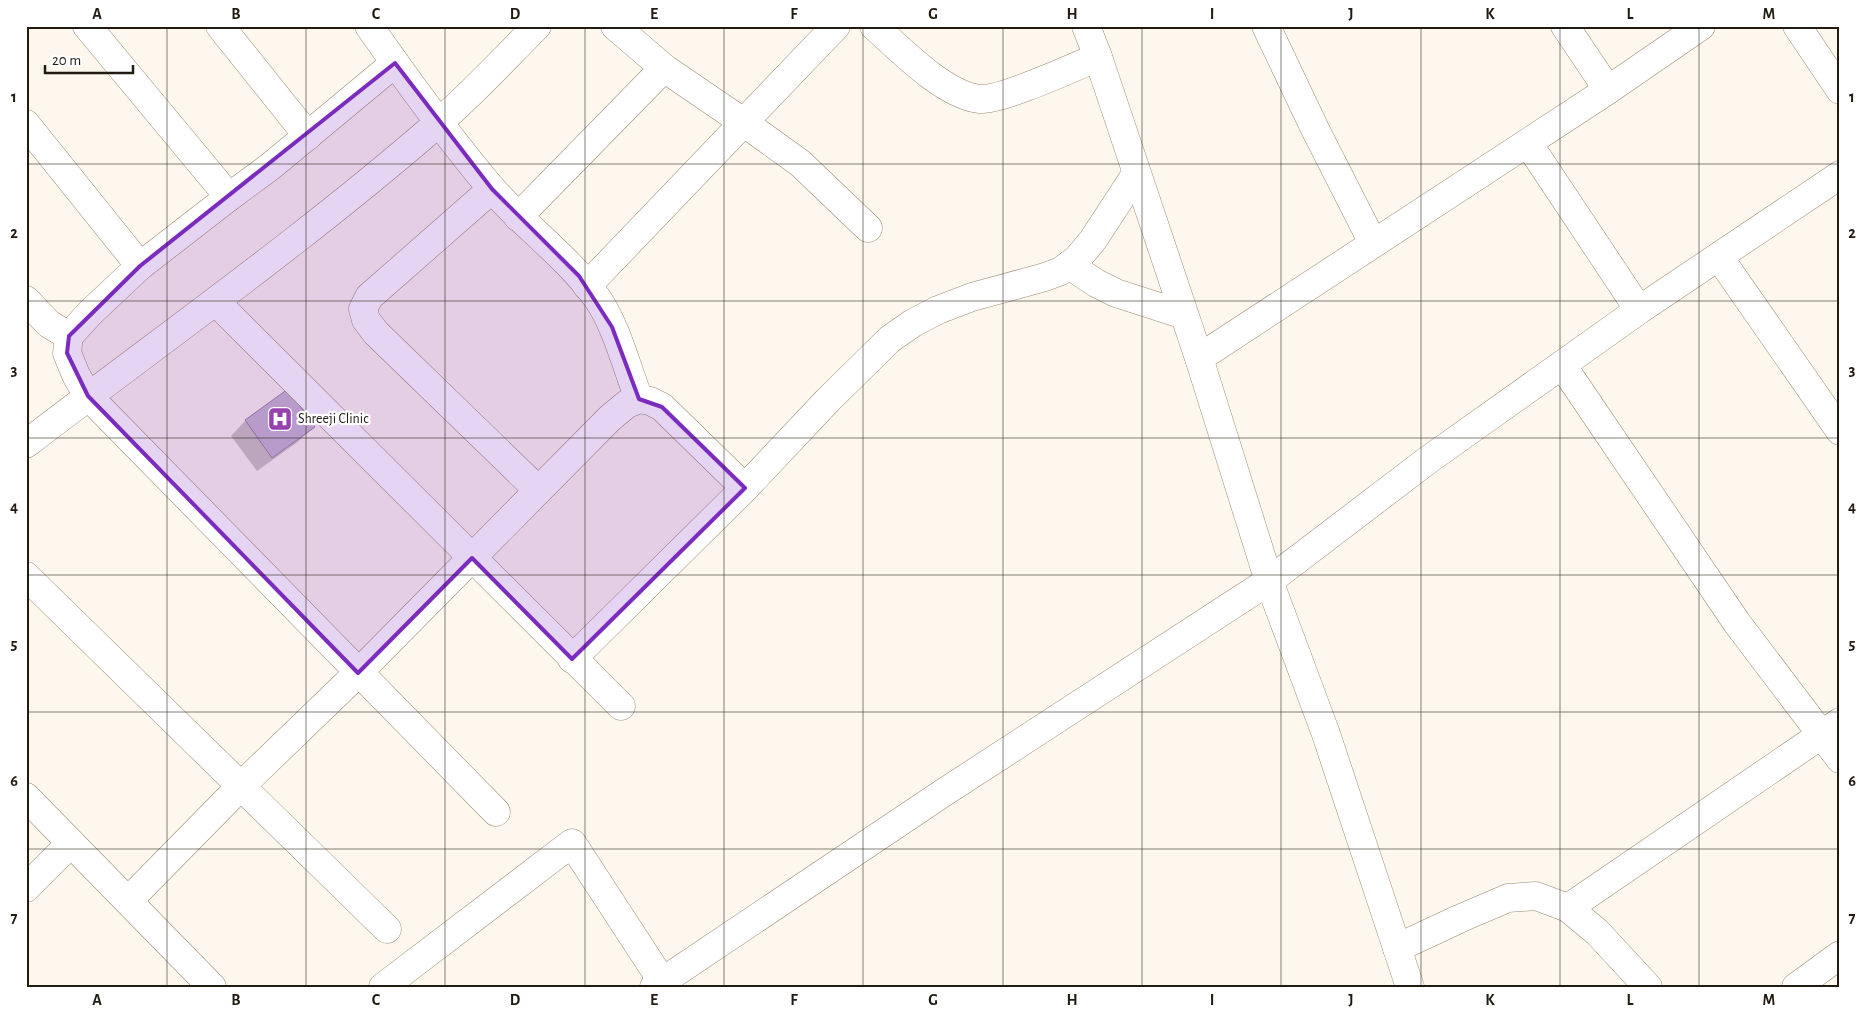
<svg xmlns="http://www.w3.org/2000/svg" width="1866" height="1013" viewBox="0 0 1866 1013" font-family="'Alegreya Sans',sans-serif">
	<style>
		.shadow { fill: #0003 }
		.building { fill: #c9b7cf; stroke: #94839a }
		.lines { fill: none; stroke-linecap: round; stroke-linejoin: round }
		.street-casing { stroke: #9b8b74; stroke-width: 29 }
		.secondary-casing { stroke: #9b8b74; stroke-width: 29 }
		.street { stroke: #fff; stroke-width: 28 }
		.secondary { stroke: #fff; stroke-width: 28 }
		.marked { fill: #7b2cbf; fill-opacity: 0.2; stroke: #7b2cbf; stroke-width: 4; stroke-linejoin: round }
		.grid { fill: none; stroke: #211b11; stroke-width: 1; stroke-opacity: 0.55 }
		.labels { text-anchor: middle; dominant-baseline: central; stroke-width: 4.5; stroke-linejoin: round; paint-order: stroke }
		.poi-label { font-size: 14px; fill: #211b11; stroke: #fff; text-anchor: start }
		.neatline { fill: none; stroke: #211b11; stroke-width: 2 }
		.grid-label { font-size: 16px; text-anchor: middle; font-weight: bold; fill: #211b11 }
	</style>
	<rect width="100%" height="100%" fill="#fef7ed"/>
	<polygon class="shadow" points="287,391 313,427 299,441 257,471 231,436 245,421"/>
	<polygon class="building" points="288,389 315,427 272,458 245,420"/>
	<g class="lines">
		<defs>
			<g id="street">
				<polyline points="87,26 229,197"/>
				<polyline points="220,26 308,136"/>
				<path d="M 369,26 C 408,82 448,137 492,189 C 525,227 568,257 597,298 C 617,327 626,366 639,399"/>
				<polyline points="615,26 664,68 743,122 800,163 868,228"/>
				<path d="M 874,26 C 901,50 943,94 979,99 C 1001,101 1074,67 1098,57"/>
				<polyline points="1266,26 1315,129 1373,243"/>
				<polyline points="1565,26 1608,90"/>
				<polyline points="1797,26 1840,90"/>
				<polyline points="395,63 271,166 229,197 140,266 90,313 69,336 67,353 76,375 88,396 496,812"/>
				<polyline points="26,124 140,266"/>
				<polyline points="1528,143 1639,310"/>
				<polyline points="492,189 369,297 363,309 366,320 376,333 538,490"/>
				<polyline points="518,217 664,68"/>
				<polyline points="1719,257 1840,431"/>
				<polyline points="1069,265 1096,283 1116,293 1184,315"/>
				<polyline points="587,286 836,26"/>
				<polyline points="26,300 49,324 69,336"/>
				<polyline points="216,302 621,706"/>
				<polyline points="1199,358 1608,90 1701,26"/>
				<polyline points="1562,365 1737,623 1840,759"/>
				<polyline points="26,576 387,929"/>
				<polyline points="1269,581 1428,460 1639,310 1840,175"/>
				<polyline points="572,659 745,488 828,400 890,339 913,323 938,310 972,297 1045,277 1061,271 1077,259 1093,240 1136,174"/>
				<polyline points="26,797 212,987"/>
				<polyline points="26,888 71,843"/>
				<polyline points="128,901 241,786 358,673 610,418 627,404 639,399 650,401 662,407 745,488"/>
				<polyline points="1568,908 1840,722"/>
				<polyline points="1397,948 1459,919 1508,898 1536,896 1568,908 1597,932 1648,987"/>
				<polyline points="383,987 572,843 662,981"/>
				<polyline points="1796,987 1840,955"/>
			</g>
			<g id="secondary">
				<polyline points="1086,26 1098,57 1199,358 1269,581 1326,734 1410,987"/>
				<path d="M 26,444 C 164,338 306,238 437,124 C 472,94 504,59 537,26"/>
				<polyline points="654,987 943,793 1269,581"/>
			</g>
		</defs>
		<use href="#street" class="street-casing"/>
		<use href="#secondary" class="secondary-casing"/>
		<use href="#street" class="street"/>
		<use href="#secondary" class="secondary"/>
	</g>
	<path class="marked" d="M 395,63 L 492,189 L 579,276 L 612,327 L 639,399 L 662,407 L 745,488 L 572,659 L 472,558 L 358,673 L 88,396 L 67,353 L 69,336 L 140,266 Z"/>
	<path class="grid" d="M 167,26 L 167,987M 306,26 L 306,987M 445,26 L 445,987M 585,26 L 585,987M 724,26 L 724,987M 863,26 L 863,987M 1003,26 L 1003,987M 1142,26 L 1142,987M 1281,26 L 1281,987M 1421,26 L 1421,987M 1560,26 L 1560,987M 1699,26 L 1699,987M 26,164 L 1840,164M 26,301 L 1840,301M 26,438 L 1840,438M 26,575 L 1840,575M 26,712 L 1840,712M 26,849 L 1840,849"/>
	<defs>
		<symbol id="hospital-square" viewBox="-11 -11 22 22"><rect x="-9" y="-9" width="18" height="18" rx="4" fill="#9641af" stroke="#fff"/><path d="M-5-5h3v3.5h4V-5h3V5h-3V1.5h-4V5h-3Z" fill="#fff"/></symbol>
	</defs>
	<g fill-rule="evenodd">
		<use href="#hospital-square" x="266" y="405" width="28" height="28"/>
	</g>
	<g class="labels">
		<g class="poi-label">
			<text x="298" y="419">Shreeji Clinic</text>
		</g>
	</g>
	<rect width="1866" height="1013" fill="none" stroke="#ffffff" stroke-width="55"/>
	<path d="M45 65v8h88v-8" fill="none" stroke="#211b11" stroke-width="2.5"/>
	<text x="52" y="65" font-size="15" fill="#211b11" stroke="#ffffff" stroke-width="4" paint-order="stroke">20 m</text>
	<rect x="28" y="28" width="1810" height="958" class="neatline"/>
	<g class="grid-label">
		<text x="97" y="19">A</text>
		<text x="236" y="19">B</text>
		<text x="376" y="19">C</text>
		<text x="515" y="19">D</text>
		<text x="654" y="19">E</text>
		<text x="794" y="19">F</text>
		<text x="933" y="19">G</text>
		<text x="1072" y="19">H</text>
		<text x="1212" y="19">I</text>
		<text x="1351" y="19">J</text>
		<text x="1490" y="19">K</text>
		<text x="1630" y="19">L</text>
		<text x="1769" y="19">M</text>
		<text x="14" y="102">1</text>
		<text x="1852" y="102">1</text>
		<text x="14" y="238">2</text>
		<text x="1852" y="238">2</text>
		<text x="14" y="375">3</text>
		<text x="1852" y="375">3</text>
		<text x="14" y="512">4</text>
		<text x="1852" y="512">4</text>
		<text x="14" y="649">5</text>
		<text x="1852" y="649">5</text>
		<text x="14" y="786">6</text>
		<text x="1852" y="786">6</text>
		<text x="14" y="923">7</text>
		<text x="1852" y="923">7</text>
		<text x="97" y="1005">A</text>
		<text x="236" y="1005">B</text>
		<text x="376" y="1005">C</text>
		<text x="515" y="1005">D</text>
		<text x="654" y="1005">E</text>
		<text x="794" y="1005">F</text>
		<text x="933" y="1005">G</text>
		<text x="1072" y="1005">H</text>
		<text x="1212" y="1005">I</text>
		<text x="1351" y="1005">J</text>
		<text x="1490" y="1005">K</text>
		<text x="1630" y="1005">L</text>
		<text x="1769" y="1005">M</text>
	</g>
</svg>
